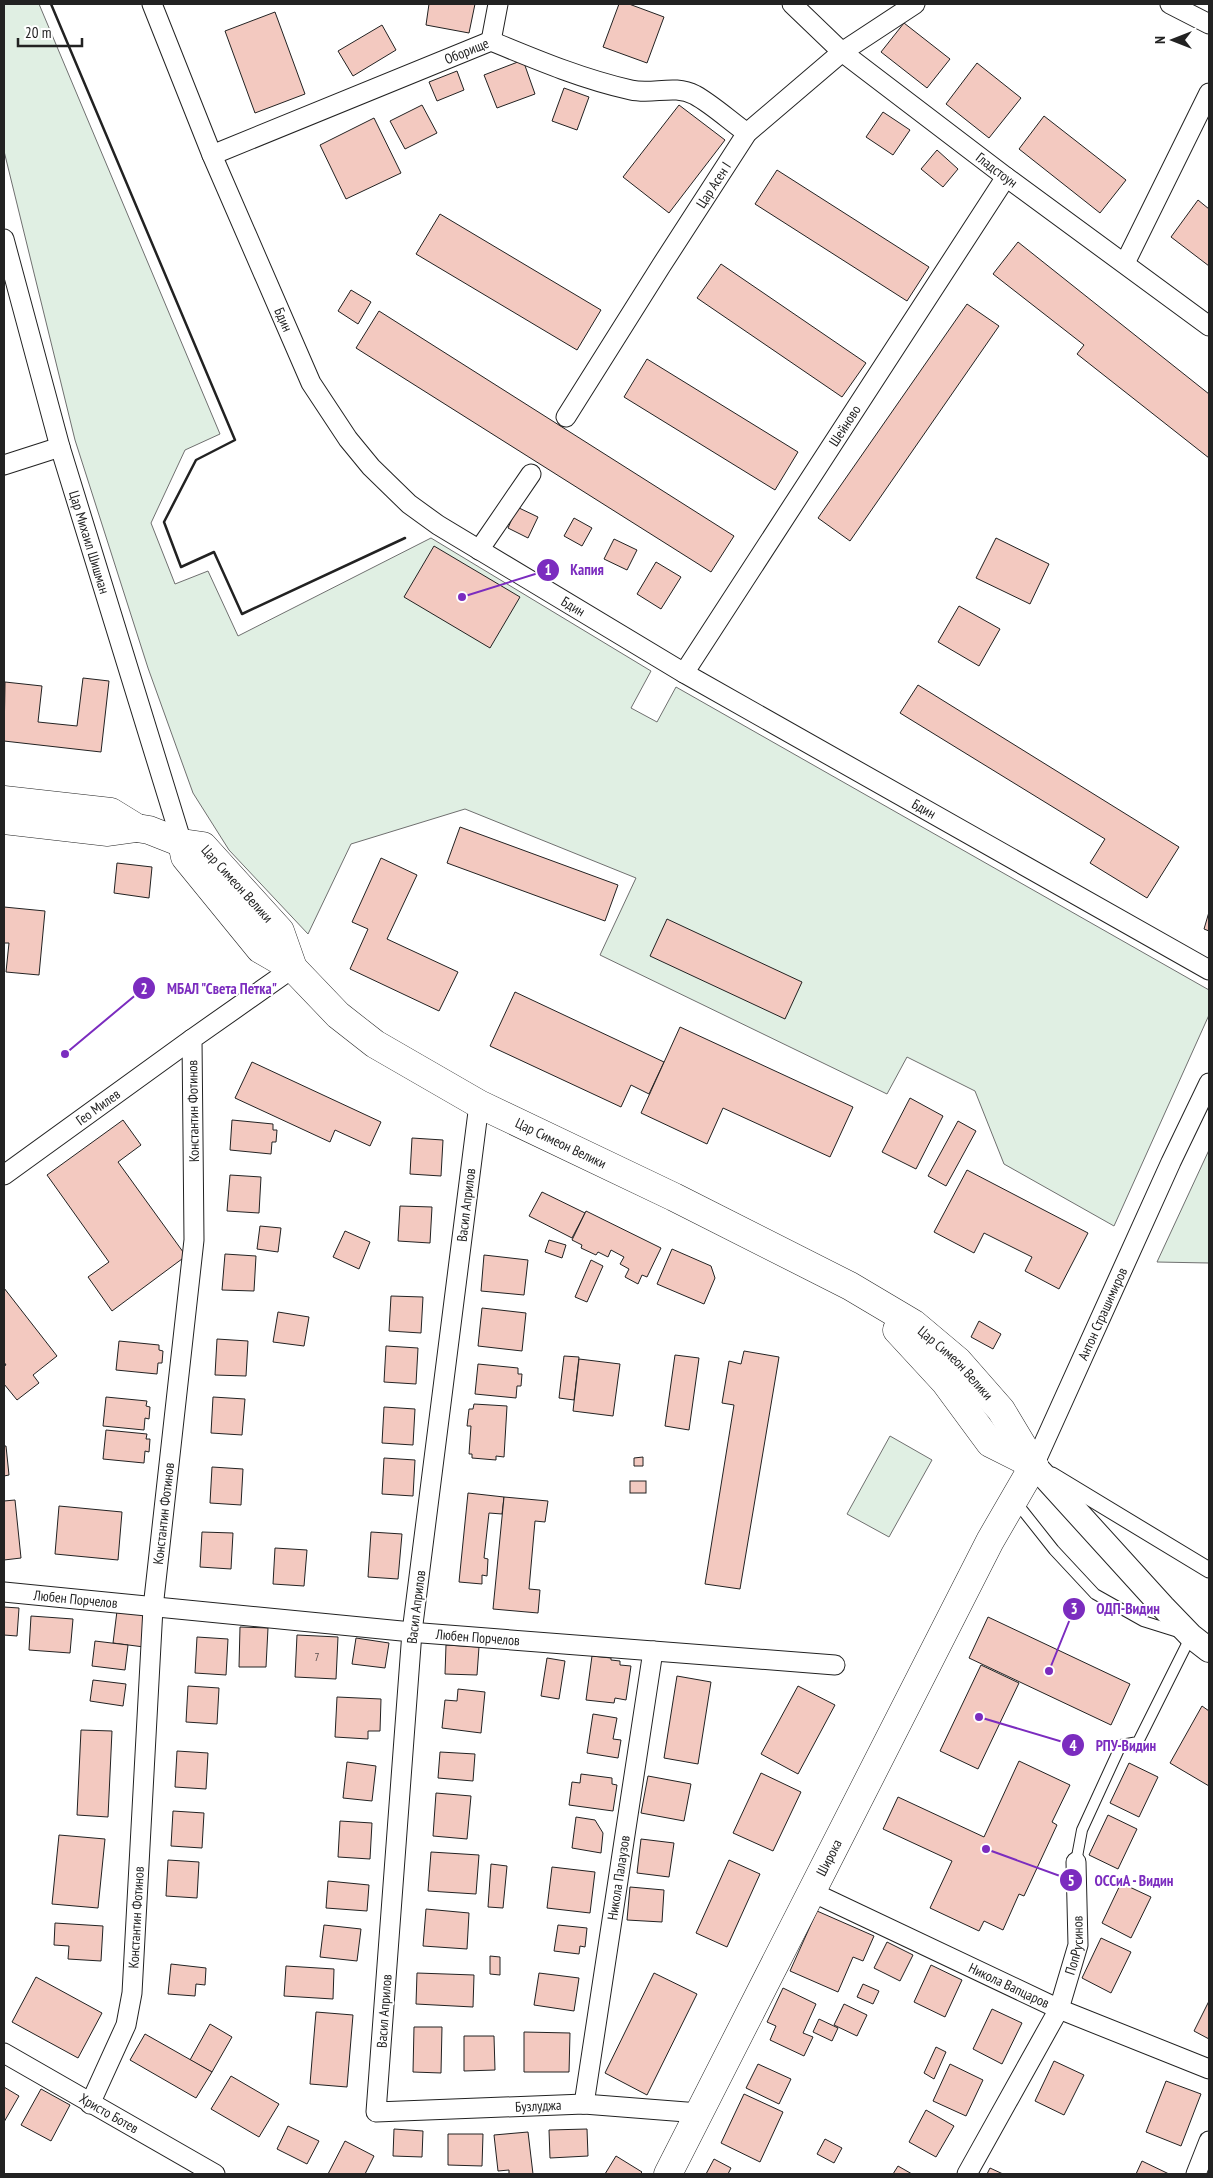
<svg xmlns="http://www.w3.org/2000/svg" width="1213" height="2178" viewBox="0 0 1213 2178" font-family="'PT Sans Narrow',sans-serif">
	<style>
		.green { fill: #e0efe3; stroke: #6f6f6f }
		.building { fill: #f3c9c0; stroke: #222 }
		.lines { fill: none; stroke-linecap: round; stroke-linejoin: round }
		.service-casing { stroke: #222; stroke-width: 12 }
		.pedestrian-casing { stroke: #222; stroke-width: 17 }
		.minor-casing { stroke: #222; stroke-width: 21 }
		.tertiary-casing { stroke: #222; stroke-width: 26 }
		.secondary-casing { stroke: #222; stroke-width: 29 }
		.service { stroke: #fff; stroke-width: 10 }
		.pedestrian { stroke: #fff; stroke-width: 15 }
		.minor { stroke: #fff; stroke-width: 19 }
		.tertiary { stroke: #fff; stroke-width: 24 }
		.secondary { stroke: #fff; stroke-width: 28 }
		.wall { stroke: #222; stroke-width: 2.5 }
		.labels { text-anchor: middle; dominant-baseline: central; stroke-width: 4; stroke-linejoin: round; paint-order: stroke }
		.number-label { font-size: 11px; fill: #564c4a }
		.street-label { font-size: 14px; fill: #222; stroke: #fff }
		.leader { fill: none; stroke: #7b2cbf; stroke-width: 2 }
		.callout-dot { fill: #7b2cbf; stroke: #fff; stroke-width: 2 }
		.mark-label { font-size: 15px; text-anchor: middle; font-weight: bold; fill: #fff }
		.callout-label { font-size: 15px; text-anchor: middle; font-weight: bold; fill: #7b2cbf; stroke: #fff; stroke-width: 4; stroke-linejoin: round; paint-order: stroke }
	</style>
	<rect width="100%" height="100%" fill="#fff"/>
	<g class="green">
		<polygon points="4,4 39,4 220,434 185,450 151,523 175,584 208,571 238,636 431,538 651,671 631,708 657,722 676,687 1209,990 1209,1015 1114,1226 1004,1164 975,1091 907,1057 887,1094 600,955 636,878 465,809 351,844 308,934 229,850 193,793 148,668 75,440 4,151"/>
		<polygon points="1209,1150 1209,1263 1157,1262"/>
		<polygon points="890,1436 932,1460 889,1537 847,1514"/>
	</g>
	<g class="building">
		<polygon points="429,4 475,4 469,33 426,25"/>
		<polygon points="619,4 629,4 664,17 647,63 603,47"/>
		<polygon points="275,12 305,94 255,113 225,31"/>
		<polygon points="904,23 950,59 927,88 881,52"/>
		<polygon points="382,25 396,50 353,76 338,51"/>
		<polygon points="523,60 535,94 497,108 484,75"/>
		<polygon points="977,63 1021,98 989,138 946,104"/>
		<polygon points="457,71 464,90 437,101 429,82"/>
		<polygon points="564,88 589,97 577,130 552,121"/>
		<polygon points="422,105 437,133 405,149 390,121"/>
		<polygon points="679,105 725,140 669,213 623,177"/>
		<polygon points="883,112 910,130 893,155 866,137"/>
		<polygon points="1044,116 1126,180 1100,213 1019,149"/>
		<polygon points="374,118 401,173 346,199 320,145"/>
		<polygon points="937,150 958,169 943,187 921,169"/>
		<polygon points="777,170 929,267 907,301 755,204"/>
		<polygon points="1198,200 1209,209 1209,266 1171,237"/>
		<polygon points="440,214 601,310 577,350 416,254"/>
		<polygon points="1018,242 1209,394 1209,458 1077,354 1084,345 993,274"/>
		<polygon points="721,264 866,363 842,397 697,298"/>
		<polygon points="351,290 371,302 358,324 338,311"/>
		<polygon points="967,304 999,326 850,541 818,518"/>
		<polygon points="379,311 734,536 711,572 356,348"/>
		<polygon points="647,359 798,452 775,490 624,397"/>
		<polygon points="517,507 538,517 528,538 508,528"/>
		<polygon points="574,518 592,528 582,546 564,536"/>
		<polygon points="996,538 1049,564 1030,604 976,578"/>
		<polygon points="614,539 637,550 627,570 604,559"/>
		<polygon points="434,546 520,597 490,648 404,597"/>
		<polygon points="656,562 681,577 661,609 637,594"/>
		<polygon points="959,606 1000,629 979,666 938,642"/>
		<polygon points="83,678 109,681 101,752 4,741 5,682 42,686 38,722 77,726"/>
		<polygon points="918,685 1179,847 1147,898 1090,863 1105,839 900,713"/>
		<polygon points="460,827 618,885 605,921 447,863"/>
		<polygon points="381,858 417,875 387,939 458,972 439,1011 350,969 368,929 352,922"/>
		<polygon points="117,863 152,867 149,898 114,893"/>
		<polygon points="4,907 45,911 39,975 6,972 9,943 4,943"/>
		<polygon points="1209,912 1209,931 1204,929"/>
		<polygon points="667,919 802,982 785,1019 650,956"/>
		<polygon points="515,992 664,1062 649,1094 631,1085 621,1107 490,1046"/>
		<polygon points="680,1027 853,1107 830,1157 723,1108 707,1144 641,1113"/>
		<polygon points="252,1062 381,1122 370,1146 335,1130 330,1142 235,1098"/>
		<polygon points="910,1098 943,1116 916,1169 882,1152"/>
		<polygon points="123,1120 141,1145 118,1162 186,1256 112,1311 88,1277 109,1262 47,1175"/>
		<polygon points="232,1120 273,1124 273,1130 277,1130 276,1142 272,1142 271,1154 230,1150"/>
		<polygon points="958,1121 976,1131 946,1186 928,1176"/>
		<polygon points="412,1138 443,1140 441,1176 410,1174"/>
		<polygon points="967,1170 1088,1233 1059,1289 1025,1271 1032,1257 984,1233 974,1253 934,1232"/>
		<polygon points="230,1175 261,1177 259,1213 227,1211"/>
		<polygon points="542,1192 585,1213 572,1238 529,1216"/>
		<polygon points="400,1206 432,1207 430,1243 398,1241"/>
		<polygon points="586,1211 661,1248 647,1277 642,1275 638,1284 625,1277 629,1269 620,1264 624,1257 611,1250 608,1257 598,1252 596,1255 581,1248 582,1245 572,1240"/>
		<polygon points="260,1226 281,1228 278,1252 257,1249"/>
		<polygon points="345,1231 370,1242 359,1269 333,1257"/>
		<polygon points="549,1240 566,1245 562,1258 545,1252"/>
		<polygon points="672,1249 711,1266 715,1278 704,1304 657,1284"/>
		<polygon points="225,1254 256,1256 254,1291 222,1290"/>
		<polygon points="484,1255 528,1260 524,1295 481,1291"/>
		<polygon points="591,1260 603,1266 587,1302 575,1297"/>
		<polygon points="4,1288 57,1356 33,1375 39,1383 17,1400 4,1384 4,1366 6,1365 4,1362"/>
		<polygon points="391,1296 423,1297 421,1333 389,1331"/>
		<polygon points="482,1308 526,1313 522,1351 478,1346"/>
		<polygon points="278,1312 309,1317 304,1346 273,1342"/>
		<polygon points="979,1321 1001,1334 993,1349 971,1337"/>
		<polygon points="217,1339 248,1341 246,1376 215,1375"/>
		<polygon points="119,1341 159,1345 159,1350 163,1351 162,1363 158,1363 157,1374 116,1370"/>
		<polygon points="386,1346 418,1348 416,1384 384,1382"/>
		<polygon points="744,1351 779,1357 740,1589 705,1584 734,1405 722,1403 729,1361 741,1364"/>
		<polygon points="675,1355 699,1358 689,1430 665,1426"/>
		<polygon points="564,1356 579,1357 574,1400 559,1398"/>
		<polygon points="579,1359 620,1364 613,1416 573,1411"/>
		<polygon points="478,1364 518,1368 518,1374 522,1374 521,1386 517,1386 516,1398 475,1394"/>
		<polygon points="106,1397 147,1401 146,1406 150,1407 149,1419 145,1418 144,1430 103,1426"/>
		<polygon points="213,1397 245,1399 242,1435 211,1433"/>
		<polygon points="474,1404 507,1406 504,1457 496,1456 496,1460 472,1458 472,1454 469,1454 471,1426 467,1426 469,1409 473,1409"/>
		<polygon points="384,1407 415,1409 413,1445 382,1443"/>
		<polygon points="106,1430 147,1434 146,1439 150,1439 149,1452 145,1451 144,1463 103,1459"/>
		<polygon points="4,1446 6,1446 9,1475 4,1476"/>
		<polygon points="643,1457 643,1466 634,1466 634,1458"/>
		<polygon points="384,1458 415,1460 413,1496 382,1494"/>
		<polygon points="212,1467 243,1469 241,1505 210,1503"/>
		<rect x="630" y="1481" width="16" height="12"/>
		<polygon points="468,1493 504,1497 502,1514 489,1513 484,1558 488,1559 487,1576 482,1575 482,1584 459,1582"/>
		<polygon points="504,1497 548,1501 545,1522 535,1521 529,1589 540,1590 538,1613 493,1609"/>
		<polygon points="15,1500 21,1558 4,1560 4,1501"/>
		<polygon points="59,1506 122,1512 118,1560 55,1554"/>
		<polygon points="202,1532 233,1533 231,1569 200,1567"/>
		<polygon points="371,1532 402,1534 398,1579 368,1577"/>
		<polygon points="275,1548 307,1550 304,1586 273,1584"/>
		<polygon points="4,1607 19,1608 17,1636 4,1635"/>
		<polygon points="117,1611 148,1615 144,1647 113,1643"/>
		<polygon points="31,1616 73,1619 70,1653 29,1650"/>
		<polygon points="988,1617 1130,1684 1111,1725 969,1658"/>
		<polygon points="240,1627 268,1628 266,1667 239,1667"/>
		<polygon points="297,1635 338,1637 336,1679 295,1677"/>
		<polygon points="197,1637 228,1639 226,1675 195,1673"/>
		<polygon points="356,1638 389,1643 385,1668 352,1664"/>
		<polygon points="95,1641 128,1645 125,1670 92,1666"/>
		<polygon points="446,1645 479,1647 477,1675 445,1674"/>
		<polygon points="592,1656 611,1658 611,1660 620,1661 620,1665 631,1666 626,1700 615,1698 614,1703 586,1700"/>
		<polygon points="547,1658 565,1661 559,1699 541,1696"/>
		<polygon points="981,1665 1019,1683 978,1769 940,1751"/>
		<polygon points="677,1676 711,1682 698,1764 664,1758"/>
		<polygon points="93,1680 126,1684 123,1706 90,1701"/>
		<polygon points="188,1686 219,1688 217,1724 186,1722"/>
		<polygon points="798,1686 835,1705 798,1774 761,1754"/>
		<polygon points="458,1689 485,1692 481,1733 442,1728 445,1700 457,1701"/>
		<polygon points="337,1697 381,1699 380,1731 368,1731 368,1739 335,1737"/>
		<polygon points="1202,1706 1209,1711 1209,1786 1170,1763"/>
		<polygon points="593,1714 617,1718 613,1739 621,1740 618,1758 587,1753"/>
		<polygon points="81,1730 112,1731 108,1817 77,1815"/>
		<polygon points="177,1751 208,1753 206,1789 175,1787"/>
		<polygon points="440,1752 475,1754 473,1781 438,1778"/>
		<polygon points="1019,1761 1070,1785 1052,1822 1057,1825 1024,1896 1019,1894 1003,1930 984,1921 979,1931 930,1908 952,1861 883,1829 898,1797 984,1837"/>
		<polygon points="347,1762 376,1766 372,1801 343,1798"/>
		<polygon points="1129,1763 1158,1777 1139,1817 1110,1803"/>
		<polygon points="761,1773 801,1792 773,1851 733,1833"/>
		<polygon points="581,1774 612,1778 612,1784 617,1785 613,1811 569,1805 572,1782 580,1783"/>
		<polygon points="648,1776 691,1784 684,1821 641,1813"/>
		<polygon points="436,1793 471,1796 467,1839 433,1836"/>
		<polygon points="173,1811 204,1813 202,1848 171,1846"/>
		<polygon points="1108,1815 1137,1829 1118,1869 1089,1855"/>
		<polygon points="576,1817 595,1820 603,1833 601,1853 572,1848"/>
		<polygon points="340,1821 372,1823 370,1859 338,1857"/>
		<polygon points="59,1835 105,1839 98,1908 52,1904"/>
		<polygon points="641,1839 674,1843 669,1877 637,1873"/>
		<polygon points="431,1852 479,1855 476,1894 428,1891"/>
		<polygon points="168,1860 199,1862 197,1898 166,1896"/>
		<polygon points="729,1860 760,1874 727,1947 696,1933"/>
		<polygon points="491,1864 507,1866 503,1908 488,1907"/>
		<polygon points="552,1867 595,1872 590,1913 547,1908"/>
		<polygon points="328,1881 369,1885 367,1911 326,1908"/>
		<polygon points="1121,1883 1151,1897 1131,1938 1102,1923"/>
		<polygon points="630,1887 664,1890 662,1922 627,1920"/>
		<polygon points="426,1909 469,1913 467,1949 423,1946"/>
		<polygon points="817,1911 874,1936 863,1961 853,1957 838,1992 790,1971"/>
		<polygon points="55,1923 103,1926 101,1961 68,1959 69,1946 54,1945"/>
		<polygon points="324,1925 361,1929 357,1961 320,1957"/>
		<polygon points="558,1925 587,1928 585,1947 580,1946 579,1954 554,1951"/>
		<polygon points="1101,1938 1131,1952 1111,1993 1082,1978"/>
		<polygon points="887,1942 913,1955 900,1981 874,1968"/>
		<polygon points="490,1956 500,1957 500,1975 490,1974"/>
		<polygon points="171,1964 206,1968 205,1985 196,1984 195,1996 168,1994"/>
		<polygon points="931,1965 962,1980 945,2017 914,2002"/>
		<polygon points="286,1966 334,1969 333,1999 284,1996"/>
		<polygon points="417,1973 474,1975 473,2007 416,2004"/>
		<polygon points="539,1973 579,1978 574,2011 534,2005"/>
		<polygon points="654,1973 697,1994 647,2095 605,2073"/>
		<polygon points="36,1977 102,2013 78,2058 12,2022"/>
		<polygon points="863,1984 879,1991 873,2004 857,1997"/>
		<polygon points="783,1988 816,2004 803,2033 813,2037 804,2056 770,2040 776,2026 767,2022"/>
		<polygon points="1209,2001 1209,2039 1194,2031"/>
		<polygon points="844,2004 867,2015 857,2036 834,2025"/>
		<polygon points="992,2009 1022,2023 1002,2064 973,2049"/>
		<polygon points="316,2012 353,2015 347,2087 310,2084"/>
		<polygon points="819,2019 838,2028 832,2041 813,2032"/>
		<polygon points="210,2024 232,2037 212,2072 190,2060"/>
		<polygon points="414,2027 442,2027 441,2073 413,2072"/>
		<polygon points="524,2032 570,2033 569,2072 524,2072"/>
		<polygon points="145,2034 212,2072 196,2098 130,2060"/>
		<polygon points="464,2036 494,2036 495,2070 464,2071"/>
		<polygon points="936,2047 946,2052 934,2079 924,2073"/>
		<polygon points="1054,2061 1084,2075 1064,2115 1035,2101"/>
		<polygon points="758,2064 791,2079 779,2104 746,2088"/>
		<polygon points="950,2064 983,2080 966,2116 933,2101"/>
		<polygon points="231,2076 279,2104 259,2137 211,2109"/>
		<polygon points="1166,2081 1201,2094 1181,2146 1146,2132"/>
		<polygon points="4,2087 19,2096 4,2122"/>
		<polygon points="41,2089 70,2105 51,2141 21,2125"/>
		<polygon points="744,2094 783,2112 760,2162 721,2143"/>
		<polygon points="926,2110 954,2126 936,2157 909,2142"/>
		<polygon points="288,2126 319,2141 307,2164 277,2149"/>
		<polygon points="394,2129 423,2131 422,2157 393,2156"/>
		<polygon points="587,2129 588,2156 550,2158 549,2130"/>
		<polygon points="528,2132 533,2174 509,2174 509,2170 498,2171 494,2135"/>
		<polygon points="448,2134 483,2134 482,2166 448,2165"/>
		<polygon points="825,2139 842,2148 834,2163 817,2154"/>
		<polygon points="345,2141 374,2156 365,2174 328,2174"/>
		<polygon points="616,2156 642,2172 640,2174 605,2174"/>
		<polygon points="714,2159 731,2168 728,2174 706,2174"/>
		<polygon points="1142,2161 1169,2174 1136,2174"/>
		<polygon points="898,2166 912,2174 893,2174"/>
		<polygon points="990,2168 1003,2174 987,2174"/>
	</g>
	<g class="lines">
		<defs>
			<polyline id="service" points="1016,1502 1054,1550 1095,1594 1143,1621 1191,1636 1138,1742 1121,1745 1082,1830 1076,1862"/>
			<polyline id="pedestrian" points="1052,1475 1209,1570"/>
			<g id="minor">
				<path id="s1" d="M 152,4 L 212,155 L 311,383 L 348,439 L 371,467 L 409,504 L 438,525 L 684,673 L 1209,970"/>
				<path id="s2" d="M 792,4 L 842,52 L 1006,177 L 1209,326"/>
				<polyline points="1170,4 1209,24"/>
				<polyline points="491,41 498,4"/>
				<path id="s3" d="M 212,155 L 491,41 C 537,60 582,79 631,90 C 653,95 674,84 695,95 C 713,105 730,121 747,133"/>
				<path id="s4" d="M 4,239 L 60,447 L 182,843"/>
				<polyline points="1125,263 1209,93"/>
				<path id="s5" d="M 566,417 L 661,266 L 747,133 L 842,52 L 915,4"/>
				<polyline points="4,465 60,447"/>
				<polyline points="479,550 531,474"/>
				<path id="s6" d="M 684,673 L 1006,177"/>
				<path id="s7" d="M 479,1104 L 412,1632 L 376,2112 L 584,2104 L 699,2113"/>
				<path id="s8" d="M 4,1175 L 192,1039"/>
				<path id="s9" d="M 1034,1465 L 1171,1162 L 1209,1083"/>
				<path id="s10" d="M 4,1592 L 422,1633 L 835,1665"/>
				<path id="s11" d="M 812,1892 L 1059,2009 L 1209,2069"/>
				<path id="s12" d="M 4,2053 L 215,2174"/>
				<path id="s13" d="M 90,2104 L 126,2025 L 132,1993 L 153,1608 L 194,1240 L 192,1039 L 293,968"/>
				<path id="s14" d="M 584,2104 L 653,1651"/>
				<path id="s15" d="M 967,2174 L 1059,2009 L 1078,1945 L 1076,1862"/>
				<polyline points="1196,2174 1209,2141"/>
			</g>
			<polyline id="tertiary" points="1034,1465 1163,1607 1191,1636 1209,1650"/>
			<g id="secondary">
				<path id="s16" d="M 4,800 L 111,812 L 137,828 L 149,830 L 182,843 L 203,846 L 280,931 L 293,968"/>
				<polyline points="4,820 108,832 137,828"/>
				<path id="s17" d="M 182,843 L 185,857 L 260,949 L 293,968 L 338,1015 L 375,1044 L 479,1104 L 674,1197 L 850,1286 L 914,1324 L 958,1361 L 1001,1410 L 1034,1465"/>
				<polyline points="897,1330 945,1382 990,1443 1034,1465"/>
				<path id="s18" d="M 668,2174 L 990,1541 L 1034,1465"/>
			</g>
		</defs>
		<use href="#service" class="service-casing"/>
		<use href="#pedestrian" class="pedestrian-casing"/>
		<use href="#minor" class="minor-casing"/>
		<use href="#tertiary" class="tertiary-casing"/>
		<use href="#secondary" class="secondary-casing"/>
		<use href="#service" class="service"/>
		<use href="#pedestrian" class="pedestrian"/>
		<use href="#minor" class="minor"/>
		<use href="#tertiary" class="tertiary"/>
		<use href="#secondary" class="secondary"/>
		<polyline class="wall" points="51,4 235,440 196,460 164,522 181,567 214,552 242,614 405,538"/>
	</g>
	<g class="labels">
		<g class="number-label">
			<text x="317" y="1657">7</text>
		</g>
		<g class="street-label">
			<text stroke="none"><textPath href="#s3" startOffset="275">Оборище</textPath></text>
			<text stroke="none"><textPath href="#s2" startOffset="264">Гладстоун</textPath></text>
			<text stroke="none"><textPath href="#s5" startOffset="275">Цар Асен I</textPath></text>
			<text stroke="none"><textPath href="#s1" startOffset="342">Бдин</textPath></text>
			<text stroke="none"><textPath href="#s6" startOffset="295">Шейново</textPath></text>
			<text stroke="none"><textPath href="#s4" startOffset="315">Цар Михаил Шишман</textPath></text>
			<text stroke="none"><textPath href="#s1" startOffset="761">Бдин</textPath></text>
			<text stroke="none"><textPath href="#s1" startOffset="1166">Бдин</textPath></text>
			<text stroke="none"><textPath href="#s16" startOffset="258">Цар Симеон Велики</textPath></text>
			<text stroke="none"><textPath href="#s8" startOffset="116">Гео Милев</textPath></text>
			<text transform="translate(193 1111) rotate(-91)">Константин Фотинов</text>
			<text stroke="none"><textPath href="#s17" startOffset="494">Цар Симеон Велики</textPath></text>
			<text transform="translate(466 1205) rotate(-83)">Васил Априлов</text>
			<text stroke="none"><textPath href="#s9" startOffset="166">Антон Страшимиров</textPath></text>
			<text stroke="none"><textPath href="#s17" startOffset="948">Цар Симеон Велики</textPath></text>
			<text stroke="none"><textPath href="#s13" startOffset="600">Константин Фотинов</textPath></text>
			<text stroke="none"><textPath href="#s10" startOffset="72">Любен Порчелов</textPath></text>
			<text transform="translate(416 1607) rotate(-83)">Васил Априлов</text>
			<text stroke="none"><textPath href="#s10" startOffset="476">Любен Порчелов</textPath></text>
			<text stroke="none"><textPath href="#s18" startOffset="355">Широка</textPath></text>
			<text stroke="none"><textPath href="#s14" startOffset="229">Никола Палаузов</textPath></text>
			<text stroke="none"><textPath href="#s13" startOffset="195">Константин Фотинов</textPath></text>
			<text stroke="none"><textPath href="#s15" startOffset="255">ПопРусинов</textPath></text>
			<text stroke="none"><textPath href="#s11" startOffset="218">Никола Вапцаров</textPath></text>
			<text transform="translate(384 2011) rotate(-86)">Васил Априлов</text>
			<text stroke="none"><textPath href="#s7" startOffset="1176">Бузлуджа</textPath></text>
			<text stroke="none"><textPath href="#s12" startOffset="121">Христо Ботев</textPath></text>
		</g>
	</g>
	<path class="leader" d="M462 597L548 570M65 1054L144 988M1049 1671L1074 1609M979 1717L1073 1745M986 1849L1071 1880"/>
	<g class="callout-dot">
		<circle cx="462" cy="597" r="5"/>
		<circle cx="65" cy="1054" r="5"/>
		<circle cx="1049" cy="1671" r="5"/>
		<circle cx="979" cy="1717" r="5"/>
		<circle cx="986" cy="1849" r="5"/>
		<circle cx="548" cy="570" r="12"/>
		<circle cx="144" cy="988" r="12"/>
		<circle cx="1074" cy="1609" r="12"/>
		<circle cx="1073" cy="1745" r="12"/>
		<circle cx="1071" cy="1880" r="12"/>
	</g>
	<g class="mark-label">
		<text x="548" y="575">1</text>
		<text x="144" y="994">2</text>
		<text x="1074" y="1614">3</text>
		<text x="1073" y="1751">4</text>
		<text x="1071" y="1886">5</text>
	</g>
	<g class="callout-label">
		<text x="587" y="575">Капия</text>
		<text x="222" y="994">МБАЛ "Света Петка"</text>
		<text x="1128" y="1614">ОДП-Видин</text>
		<text x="1126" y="1751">РПУ-Видин</text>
		<text x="1134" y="1886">ОССиА - Видин</text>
	</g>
	<rect width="1213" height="2178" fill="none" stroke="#222222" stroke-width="10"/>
	<g transform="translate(1173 40) rotate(270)" stroke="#ffffff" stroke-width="4" paint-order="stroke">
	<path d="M0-4L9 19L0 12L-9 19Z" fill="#222222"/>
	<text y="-8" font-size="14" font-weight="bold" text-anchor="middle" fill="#222222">N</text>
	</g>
	<path d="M18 38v8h64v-8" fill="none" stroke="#222222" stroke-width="2.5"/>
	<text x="25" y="38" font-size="15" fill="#222222" stroke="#ffffff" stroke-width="4" paint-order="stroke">20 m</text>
</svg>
